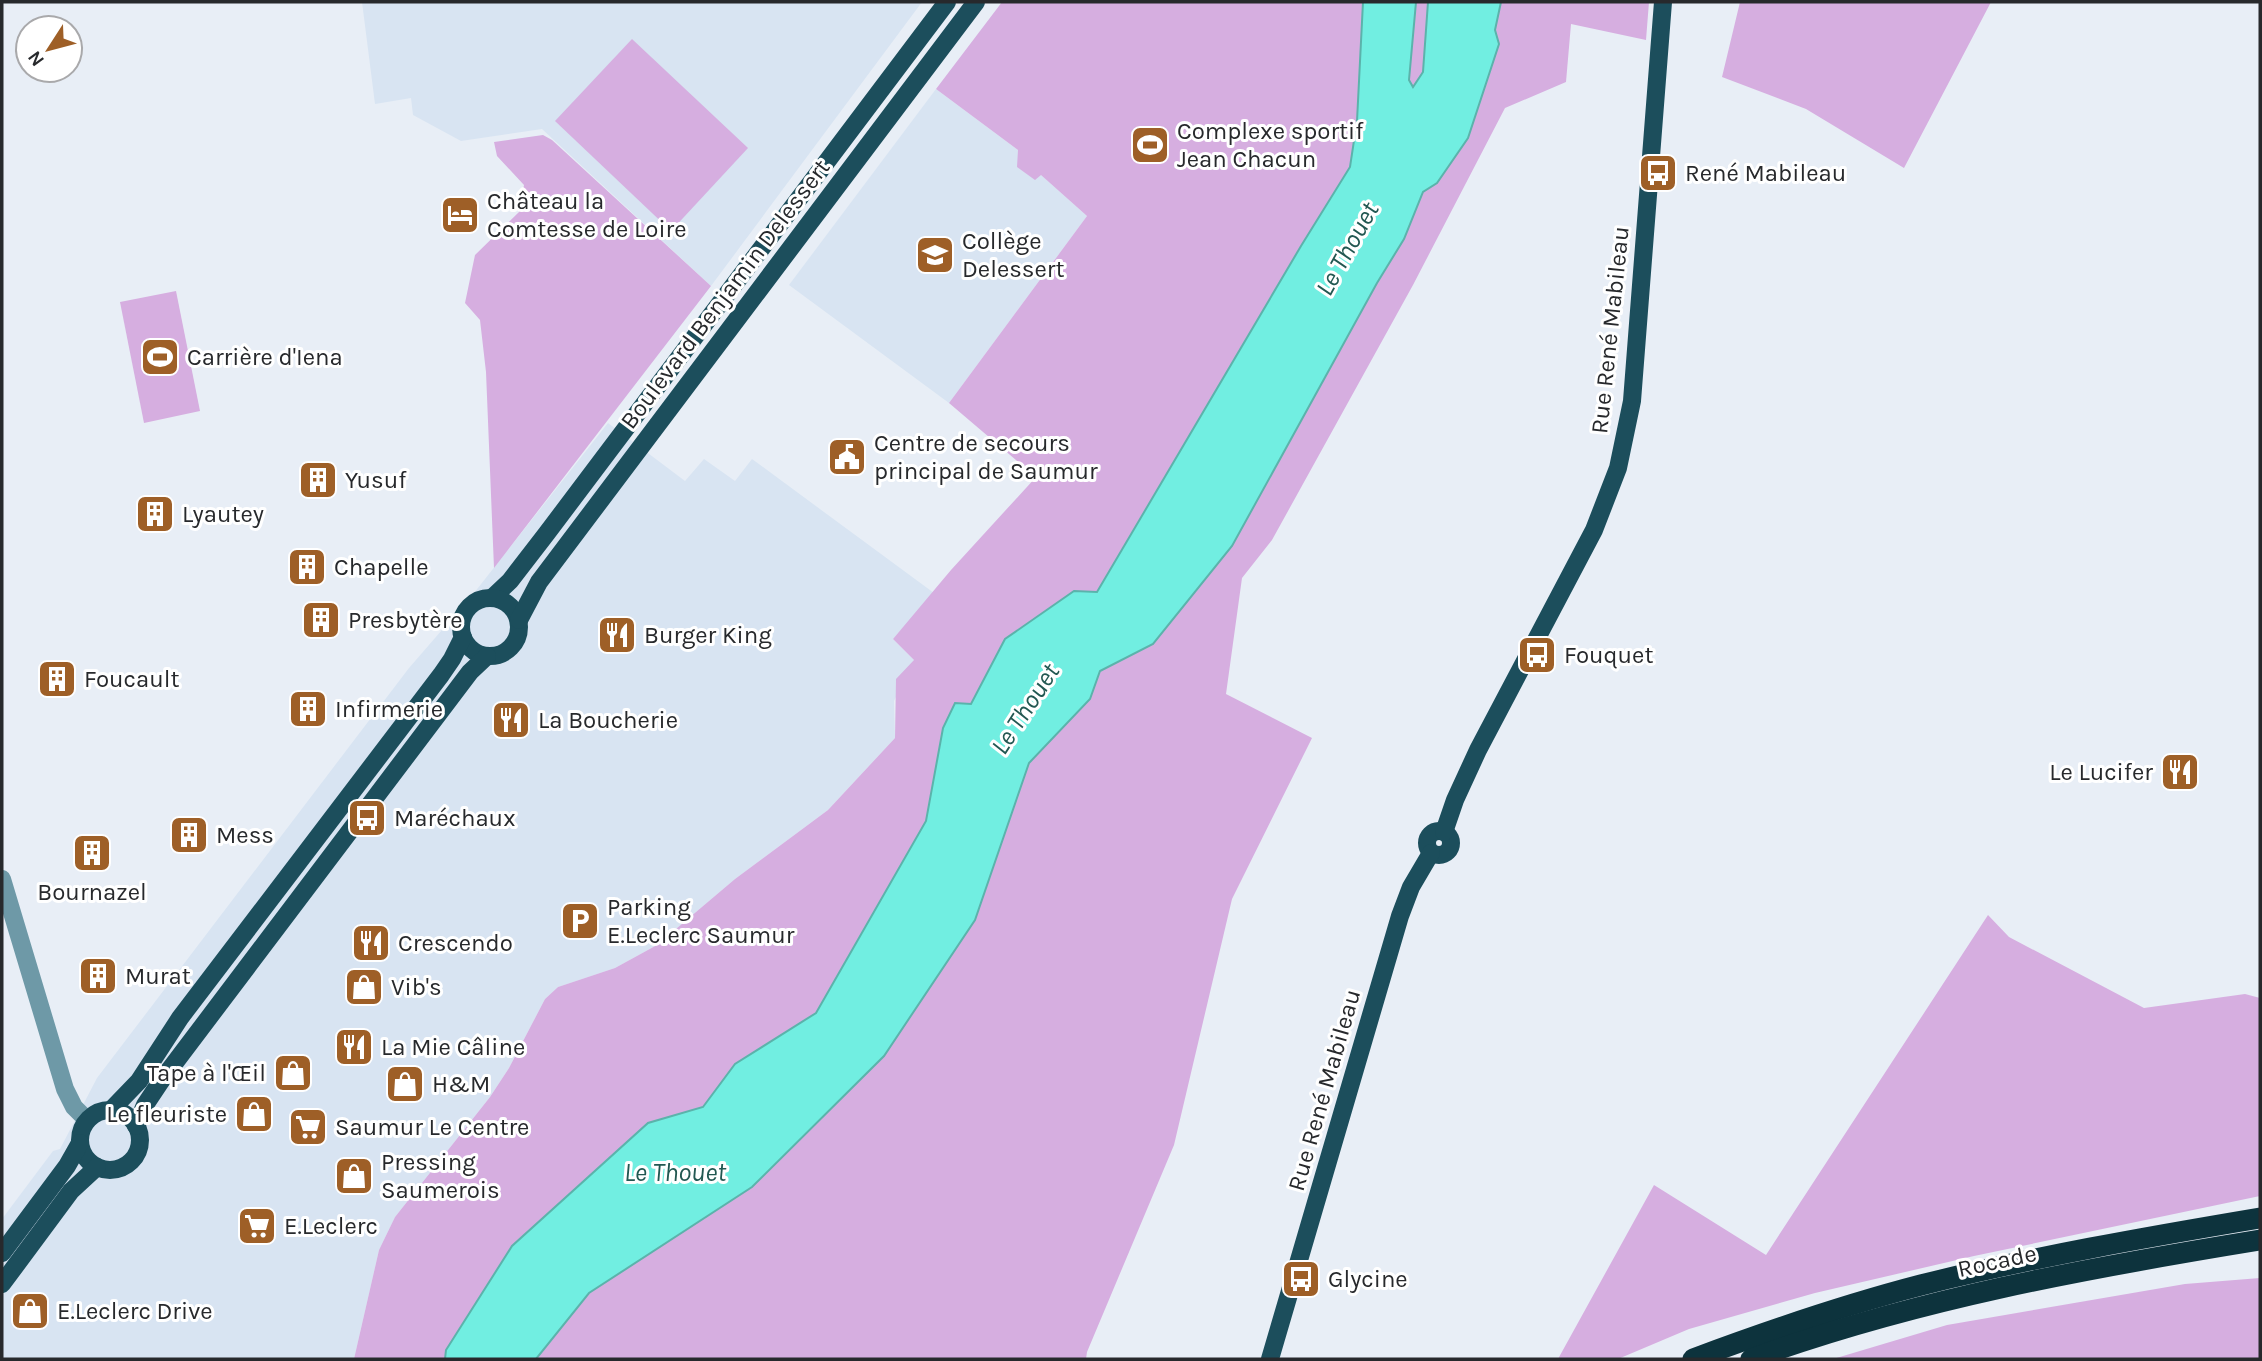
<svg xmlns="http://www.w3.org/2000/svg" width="2262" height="1361" viewBox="0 0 2262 1361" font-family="Karla,sans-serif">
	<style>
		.built { fill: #d8e4f2 }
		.green { fill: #d6aee0 }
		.water { fill: #71eee1; stroke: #5bb3ab; stroke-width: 2 }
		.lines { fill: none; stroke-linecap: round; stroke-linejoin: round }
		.minor { stroke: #6e99a7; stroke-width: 18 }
		.major { stroke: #1c4e5c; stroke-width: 18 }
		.highway { stroke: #0d333d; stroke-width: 21 }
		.labels { text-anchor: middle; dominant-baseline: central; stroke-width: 6; stroke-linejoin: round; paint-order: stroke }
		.poi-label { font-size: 24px; fill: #27292c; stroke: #fff; text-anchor: start }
		.street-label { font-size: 24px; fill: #27292c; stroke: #fff }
		.water-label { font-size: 26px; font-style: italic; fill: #225852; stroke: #fff }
	</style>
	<rect width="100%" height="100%" fill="#e8eef6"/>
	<g class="built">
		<polygon points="362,2 922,2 711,286 542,129 461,141 413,115 411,98 375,104"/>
		<polygon points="936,89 1018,150 1040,174 1087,216 949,403 789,285"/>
		<polygon points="608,423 685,481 704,459 735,481 752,459 934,593 893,639 914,660 894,701 895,738 828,810 735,879 657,945 615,968 558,987 545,999 509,1068 490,1097 395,1217 379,1250 354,1359 2,1359 2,1219 53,1151 60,1149 97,1078 409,668 474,593"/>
	</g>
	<g class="green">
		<polygon points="1002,2 1649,2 1646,40 1571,24 1566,82 1505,108 1413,285 1272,540 1242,578 1226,694 1312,738 1232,899 1174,1145 1087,1352 1086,1359 354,1359 379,1250 395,1217 490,1097 509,1068 545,999 558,987 615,968 657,945 735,879 828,810 895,738 896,679 914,660 893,639 951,570 1036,477 949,403 1087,216 1041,175 1035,180 1017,167 1018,150 936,89"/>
		<polygon points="1740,2 1991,2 1904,168 1806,109 1722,77"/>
		<polygon points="632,39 748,148 671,231 555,121"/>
		<polygon points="543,135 552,140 711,286 494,568 486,372 480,320 465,303 475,255 519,212 524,185 497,156 494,142"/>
		<polygon points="176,291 200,411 144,423 120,302"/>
		<polygon points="1988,915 2009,937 2144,1008 2245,994 2260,998 2260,1196 1974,1256 1815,1293 1689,1329 1618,1359 1558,1359 1654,1185 1766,1255"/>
		<polygon points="2260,1278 2260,1359 1833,1359 1947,1325 2185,1284"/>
	</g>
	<polygon class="water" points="1363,2 1416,2 1409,80 1413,87 1423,72 1428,2 1501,2 1495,30 1499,44 1468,138 1437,183 1423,192 1404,239 1377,283 1232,546 1153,644 1100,671 1090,699 1029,763 975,920 884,1056 752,1187 589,1293 536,1359 445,1359 446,1350 512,1246 648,1123 703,1107 735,1064 816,1013 926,821 943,728 955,703 971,704 1005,639 1074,591 1097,592 1301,246 1350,167 1357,121"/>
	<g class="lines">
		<polyline class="minor" points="2,879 65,1089 74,1107 87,1120"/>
		<g class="major">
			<polyline points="493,597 510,581 547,533 947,2"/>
			<circle cx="490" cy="627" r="29"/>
			<polyline points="519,620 539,582 976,2"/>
			<circle cx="1439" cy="843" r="12"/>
			<polyline points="1444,832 1455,800 1478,750 1594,530 1618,468 1632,401 1663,2"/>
			<polyline points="111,1110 139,1081 180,1018 441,675 452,659 463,637"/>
			<circle cx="110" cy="1140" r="30"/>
			<polyline points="136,1126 145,1105 161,1081 470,672 487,656"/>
			<polyline points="2,1253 67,1166 80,1143"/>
			<polyline points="2,1284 71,1191 97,1167"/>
			<polyline points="1270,1359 1400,916 1411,887 1431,853"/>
		</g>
		<g class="highway">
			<path d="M 1693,1359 C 1768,1331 1844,1305 1921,1285 C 2033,1257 2147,1237 2260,1218"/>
			<path d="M 1751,1359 C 1916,1299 2088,1268 2260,1240"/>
		</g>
	</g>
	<defs>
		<symbol id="stadium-square" viewBox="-11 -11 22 22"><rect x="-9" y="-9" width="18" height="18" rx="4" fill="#9e5f27" stroke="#fff"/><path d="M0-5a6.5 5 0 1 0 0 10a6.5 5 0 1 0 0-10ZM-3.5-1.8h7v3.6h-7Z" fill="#fff"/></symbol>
		<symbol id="bus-square" viewBox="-11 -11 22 22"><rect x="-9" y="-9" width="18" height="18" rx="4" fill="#9e5f27" stroke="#fff"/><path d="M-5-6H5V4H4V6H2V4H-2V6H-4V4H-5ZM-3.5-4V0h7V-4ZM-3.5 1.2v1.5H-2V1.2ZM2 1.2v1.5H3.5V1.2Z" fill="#fff"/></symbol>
		<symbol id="hotel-square" viewBox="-11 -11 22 22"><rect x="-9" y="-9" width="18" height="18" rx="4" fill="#9e5f27" stroke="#fff"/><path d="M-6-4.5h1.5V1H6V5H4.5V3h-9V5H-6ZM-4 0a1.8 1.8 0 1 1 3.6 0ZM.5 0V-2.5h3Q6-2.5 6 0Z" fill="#fff"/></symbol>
		<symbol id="school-square" viewBox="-11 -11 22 22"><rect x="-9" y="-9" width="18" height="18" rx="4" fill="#9e5f27" stroke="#fff"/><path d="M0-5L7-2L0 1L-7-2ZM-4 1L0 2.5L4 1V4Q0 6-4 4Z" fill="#fff"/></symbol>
		<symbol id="civic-square" viewBox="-11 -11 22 22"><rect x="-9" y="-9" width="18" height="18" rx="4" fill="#9e5f27" stroke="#fff"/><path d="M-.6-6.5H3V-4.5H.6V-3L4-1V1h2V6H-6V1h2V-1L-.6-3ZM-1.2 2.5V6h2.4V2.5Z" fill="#fff"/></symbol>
		<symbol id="building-square" viewBox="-11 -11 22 22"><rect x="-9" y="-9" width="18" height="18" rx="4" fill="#9e5f27" stroke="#fff"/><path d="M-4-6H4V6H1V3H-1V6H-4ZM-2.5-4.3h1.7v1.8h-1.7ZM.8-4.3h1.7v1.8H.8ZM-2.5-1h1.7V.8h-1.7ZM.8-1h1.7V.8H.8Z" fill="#fff"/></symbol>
		<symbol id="restaurant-square" viewBox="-11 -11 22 22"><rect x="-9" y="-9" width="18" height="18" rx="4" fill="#9e5f27" stroke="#fff"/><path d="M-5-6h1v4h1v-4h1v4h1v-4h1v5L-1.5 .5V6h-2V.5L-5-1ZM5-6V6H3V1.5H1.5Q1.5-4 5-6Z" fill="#fff"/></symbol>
		<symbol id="parking-square" viewBox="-11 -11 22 22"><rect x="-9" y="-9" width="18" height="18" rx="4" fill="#9e5f27" stroke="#fff"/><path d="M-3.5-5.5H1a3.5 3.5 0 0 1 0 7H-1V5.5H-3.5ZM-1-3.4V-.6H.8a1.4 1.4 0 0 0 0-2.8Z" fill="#fff"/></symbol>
		<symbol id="shop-square" viewBox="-11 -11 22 22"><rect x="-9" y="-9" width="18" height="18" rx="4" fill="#9e5f27" stroke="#fff"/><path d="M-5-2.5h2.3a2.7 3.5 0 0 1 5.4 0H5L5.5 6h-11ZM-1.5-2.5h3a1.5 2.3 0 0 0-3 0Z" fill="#fff"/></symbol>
		<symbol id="supermarket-square" viewBox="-11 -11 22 22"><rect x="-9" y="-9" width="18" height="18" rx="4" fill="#9e5f27" stroke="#fff"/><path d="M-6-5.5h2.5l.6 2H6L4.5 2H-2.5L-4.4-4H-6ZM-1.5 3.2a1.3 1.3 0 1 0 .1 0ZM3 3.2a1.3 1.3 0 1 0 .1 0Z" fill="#fff"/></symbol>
	</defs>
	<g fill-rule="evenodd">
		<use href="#stadium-square" x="1128" y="123" width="44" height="44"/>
		<use href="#bus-square" x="1636" y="151" width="44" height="44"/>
		<use href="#hotel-square" x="438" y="193" width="44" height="44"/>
		<use href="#school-square" x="913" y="233" width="44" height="44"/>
		<use href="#stadium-square" x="138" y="335" width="44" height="44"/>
		<use href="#civic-square" x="825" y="435" width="44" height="44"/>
		<use href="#building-square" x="296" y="458" width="44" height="44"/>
		<use href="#building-square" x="133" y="492" width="44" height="44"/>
		<use href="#building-square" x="285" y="545" width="44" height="44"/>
		<use href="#building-square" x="299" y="598" width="44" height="44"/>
		<use href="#restaurant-square" x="595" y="613" width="44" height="44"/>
		<use href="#bus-square" x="1515" y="633" width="44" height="44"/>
		<use href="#building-square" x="35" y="657" width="44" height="44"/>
		<use href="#building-square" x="286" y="687" width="44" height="44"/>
		<use href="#restaurant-square" x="489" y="698" width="44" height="44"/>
		<use href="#restaurant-square" x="2158" y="750" width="44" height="44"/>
		<use href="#bus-square" x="345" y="796" width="44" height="44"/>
		<use href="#building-square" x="167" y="813" width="44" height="44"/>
		<use href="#building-square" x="70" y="831" width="44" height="44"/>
		<use href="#parking-square" x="558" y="899" width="44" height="44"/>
		<use href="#restaurant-square" x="349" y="921" width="44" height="44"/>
		<use href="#building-square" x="76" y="954" width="44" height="44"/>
		<use href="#shop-square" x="342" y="965" width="44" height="44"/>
		<use href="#restaurant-square" x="332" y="1025" width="44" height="44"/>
		<use href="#shop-square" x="271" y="1051" width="44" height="44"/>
		<use href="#shop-square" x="383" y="1062" width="44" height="44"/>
		<use href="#shop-square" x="232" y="1092" width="44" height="44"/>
		<use href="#supermarket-square" x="286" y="1105" width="44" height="44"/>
		<use href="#shop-square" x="332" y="1154" width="44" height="44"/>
		<use href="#supermarket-square" x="235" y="1204" width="44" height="44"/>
		<use href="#bus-square" x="1279" y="1257" width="44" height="44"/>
		<use href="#shop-square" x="8" y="1289" width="44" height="44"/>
	</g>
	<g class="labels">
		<g class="poi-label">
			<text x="1177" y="131">Complexe sportif<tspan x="1177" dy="28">Jean Chacun</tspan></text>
			<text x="1685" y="173">René Mabileau</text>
			<text x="487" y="201">Château la<tspan x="487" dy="28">Comtesse de Loire</tspan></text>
			<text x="962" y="241">Collège<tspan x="962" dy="28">Delessert</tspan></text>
			<text x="187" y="357">Carrière d'Iena</text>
			<text x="874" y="443">Centre de secours<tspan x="874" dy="28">principal de Saumur</tspan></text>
			<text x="345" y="480">Yusuf</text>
			<text x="182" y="514">Lyautey</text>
			<text x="334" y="567">Chapelle</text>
			<text x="348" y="620">Presbytère</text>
			<text x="644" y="635">Burger King</text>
			<text x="1564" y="655">Fouquet</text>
			<text x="84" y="679">Foucault</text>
			<text x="335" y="709">Infirmerie</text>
			<text x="538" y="720">La Boucherie</text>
			<text x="2153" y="772" text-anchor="end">Le Lucifer</text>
			<text x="394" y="818">Maréchaux</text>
			<text x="216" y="835">Mess</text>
			<text x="92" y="892" text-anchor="middle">Bournazel</text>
			<text x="607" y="907">Parking<tspan x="607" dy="28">E.Leclerc Saumur</tspan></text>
			<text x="398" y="943">Crescendo</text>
			<text x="125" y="976">Murat</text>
			<text x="391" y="987">Vib's</text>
			<text x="381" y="1047">La Mie Câline</text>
			<text x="266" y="1073" text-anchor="end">Tape à l'Œil</text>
			<text x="432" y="1084">H&amp;M</text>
			<text x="227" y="1114" text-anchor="end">Le fleuriste</text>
			<text x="335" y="1127">Saumur Le Centre</text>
			<text x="381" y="1162">Pressing<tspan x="381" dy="28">Saumerois</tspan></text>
			<text x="284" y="1226">E.Leclerc</text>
			<text x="1328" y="1279">Glycine</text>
			<text x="57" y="1311">E.Leclerc Drive</text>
		</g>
		<g class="street-label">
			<text transform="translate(725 294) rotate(-53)">Boulevard Benjamin Delessert</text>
			<text transform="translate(1610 330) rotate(-84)">Rue René Mabileau</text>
			<text transform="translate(1324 1090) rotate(-74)">Rue René Mabileau</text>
			<text transform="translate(1997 1261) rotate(-12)">Rocade</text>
		</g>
		<g class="water-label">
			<text transform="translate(1347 249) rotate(-61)">Le Thouet</text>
			<text transform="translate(1025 709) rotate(-57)">Le Thouet</text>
			<text x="675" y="1172">Le Thouet</text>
		</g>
	</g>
	<rect width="2262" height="1361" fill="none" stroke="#27292c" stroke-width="7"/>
	<g transform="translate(49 49) rotate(234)"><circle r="33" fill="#ffffff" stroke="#a9a9ab" stroke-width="2"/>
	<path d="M0-5L12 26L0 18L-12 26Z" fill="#9e5f27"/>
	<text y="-10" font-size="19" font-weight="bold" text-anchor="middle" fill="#27292c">N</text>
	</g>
</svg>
